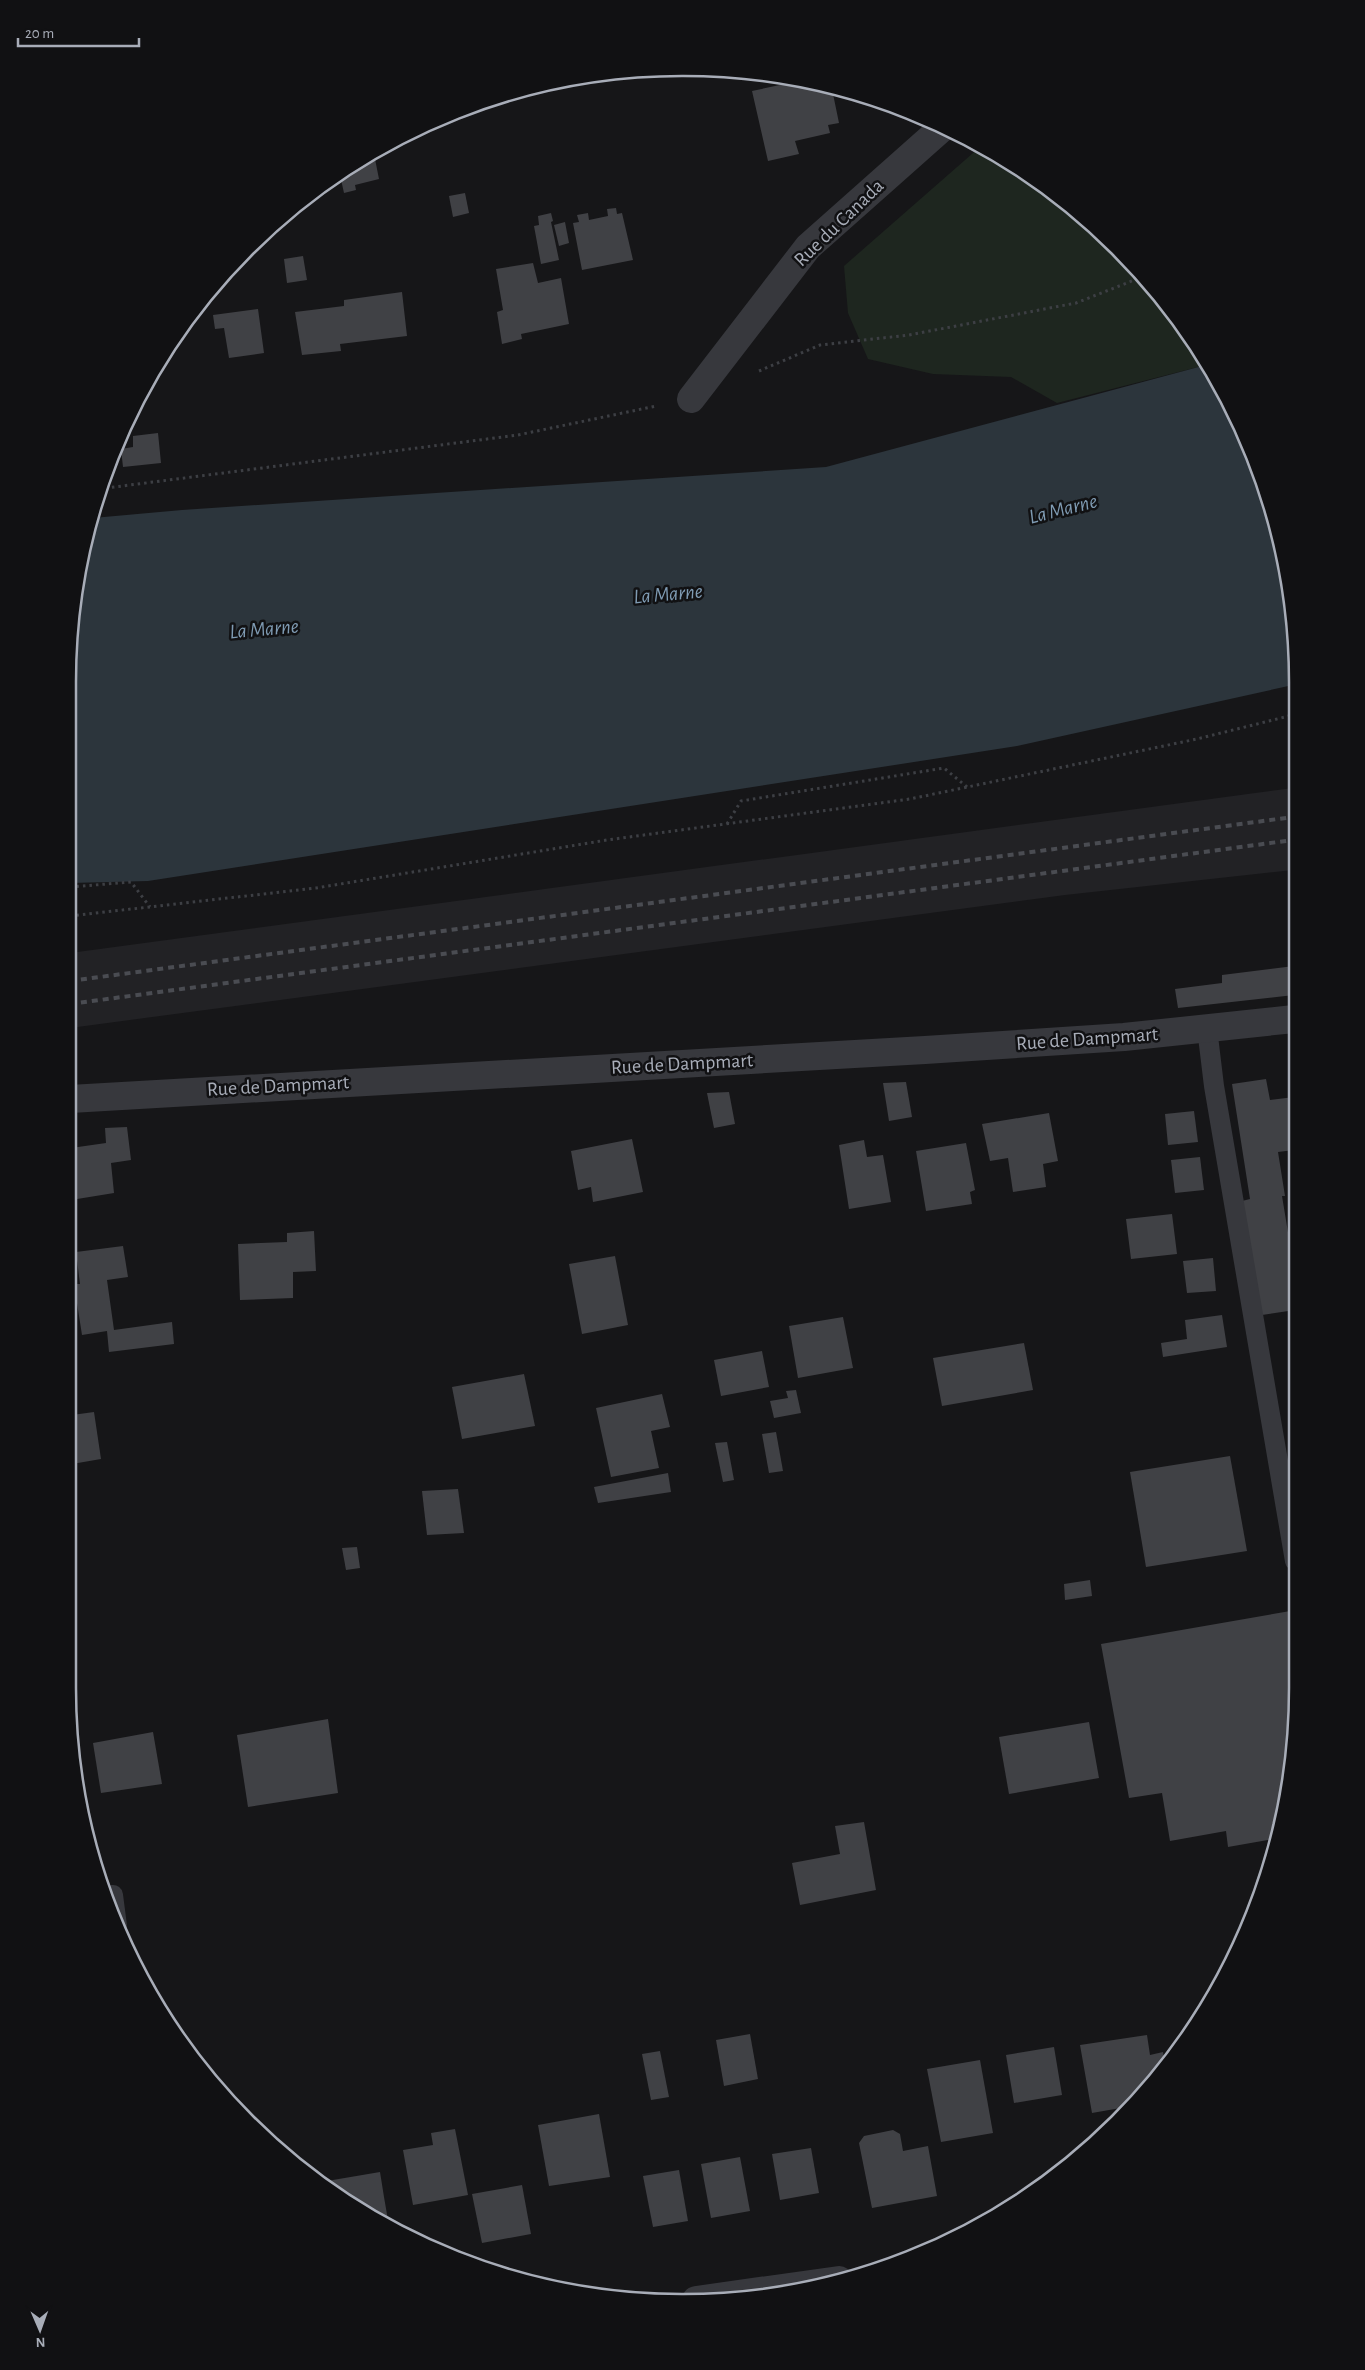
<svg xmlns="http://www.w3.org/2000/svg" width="1365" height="2370" viewBox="0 0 1365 2370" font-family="'Alegreya Sans',sans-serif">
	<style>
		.built { fill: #222225 }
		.green { fill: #1e261f }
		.water { fill: #2c353c }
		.building { fill: #404145 }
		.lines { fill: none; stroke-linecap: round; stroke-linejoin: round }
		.path { stroke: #3d3f44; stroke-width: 3; stroke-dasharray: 2.5 4; stroke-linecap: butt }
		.service { stroke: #37383d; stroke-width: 20 }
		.minor { stroke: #37383d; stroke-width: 28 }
		.tertiary { stroke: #37383d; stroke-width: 28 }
		.rail { stroke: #4a4c52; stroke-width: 4; stroke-dasharray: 6 5; stroke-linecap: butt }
		.labels { text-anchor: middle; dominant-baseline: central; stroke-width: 5; stroke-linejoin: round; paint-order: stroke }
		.street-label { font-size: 20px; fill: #a8adb8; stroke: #111113 }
		.water-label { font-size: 21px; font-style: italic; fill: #7f9bb3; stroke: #111113 }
		.rim { fill: none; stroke: #a8adb8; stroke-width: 2.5 }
	</style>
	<rect width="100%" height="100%" fill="#161618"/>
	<polygon class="built" points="1293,788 1293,870 1065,895 70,1028 70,953"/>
	<polygon class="green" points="981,146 990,150 1117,247 1194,341 1206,365 1057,403 1011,377 933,374 868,359 848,313 844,266"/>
	<polygon class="water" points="1206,365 1265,485 1292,603 1293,685 1017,746 148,881 70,883 69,643 93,518 182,510 826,467"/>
	<g class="building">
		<polygon points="793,80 832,89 839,123 828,125 830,133 795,141 799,154 768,161 752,91 794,82"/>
		<polygon points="503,96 504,102 477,107 477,106"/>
		<polygon points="374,154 379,179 355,185 356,190 344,193 340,175"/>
		<polygon points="465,193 469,213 453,217 449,196"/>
		<polygon points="616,208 617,214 622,213 633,260 582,270 573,223 579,222 577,215 588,213 589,220 608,216 607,209"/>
		<polygon points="551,213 553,221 551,222 559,260 541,264 534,226 539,225 538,216"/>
		<polygon points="565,222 569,243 559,246 554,225"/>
		<polygon points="303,256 307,280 287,283 284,259"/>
		<polygon points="533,263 538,283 561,278 569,324 521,334 522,339 502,344 497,312 503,310 496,269"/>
		<polygon points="402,292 407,336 340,344 341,351 302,355 295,312 344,306 344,300"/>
		<polygon points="258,309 264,353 229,358 224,328 215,329 213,315"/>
		<polygon points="158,433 161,463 123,467 121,449 133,447 133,436"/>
		<polygon points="1294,966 1294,995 1178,1008 1175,989 1222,983 1222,975"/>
		<polygon points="1266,1079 1270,1100 1294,1097 1294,1150 1278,1152 1285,1196 1282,1196 1295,1275 1295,1310 1262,1315 1242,1201 1250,1199 1232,1084"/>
		<polygon points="906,1082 912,1117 889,1121 883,1083"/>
		<polygon points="729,1092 735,1124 714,1128 707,1093"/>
		<polygon points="1194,1111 1198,1142 1168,1145 1165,1114"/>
		<polygon points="1049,1113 1058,1161 1043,1164 1046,1187 1013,1192 1008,1158 990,1161 982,1124"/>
		<polygon points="127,1127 131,1160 111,1163 114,1193 71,1200 71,1148 106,1143 105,1128"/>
		<polygon points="632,1139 643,1192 593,1202 591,1187 578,1190 571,1151"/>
		<polygon points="864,1140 867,1157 883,1155 891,1202 849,1209 839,1145"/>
		<polygon points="966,1143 975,1190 970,1192 972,1204 926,1211 916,1151"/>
		<polygon points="1200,1157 1204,1190 1175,1193 1171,1160"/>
		<polygon points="1172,1214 1177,1254 1131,1259 1126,1219"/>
		<polygon points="314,1231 316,1271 293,1272 293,1298 240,1300 238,1244 287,1242 287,1233"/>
		<polygon points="123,1246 128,1277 107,1280 114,1330 172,1322 174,1344 109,1352 107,1331 82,1335 74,1284 80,1284 76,1252"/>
		<polygon points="615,1256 628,1325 582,1334 569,1264"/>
		<polygon points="1213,1258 1216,1291 1187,1293 1183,1261"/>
		<polygon points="1222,1315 1227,1347 1163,1357 1161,1343 1187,1339 1185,1320"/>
		<polygon points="843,1317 853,1368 798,1378 789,1326"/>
		<polygon points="1024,1343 1033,1390 942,1406 933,1358"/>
		<polygon points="762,1351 769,1387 721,1396 714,1360"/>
		<polygon points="524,1374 535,1426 462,1439 452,1387"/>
		<polygon points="796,1390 801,1413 774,1418 770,1401 788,1398 786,1391"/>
		<polygon points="662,1394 670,1427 651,1431 659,1468 611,1477 596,1408"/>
		<polygon points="94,1412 101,1459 72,1464 72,1415"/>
		<polygon points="776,1432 783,1471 769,1473 762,1434"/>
		<polygon points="727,1442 734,1480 723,1482 715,1443"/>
		<polygon points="1230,1456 1247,1551 1146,1567 1130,1472"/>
		<polygon points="668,1473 671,1492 598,1503 594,1487"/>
		<polygon points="458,1489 464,1533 427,1535 422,1491"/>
		<polygon points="357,1547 360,1568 346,1570 342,1548"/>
		<polygon points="1090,1580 1092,1596 1065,1600 1064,1584"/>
		<polygon points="1296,1610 1296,1727 1277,1822 1272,1823 1274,1839 1228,1847 1226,1831 1170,1841 1162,1793 1129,1798 1101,1644"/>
		<polygon points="328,1719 338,1793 248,1807 237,1735"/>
		<polygon points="1089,1722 1099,1778 1009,1794 999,1737"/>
		<polygon points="153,1732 162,1784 101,1793 93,1743"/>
		<polygon points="864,1822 876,1890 800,1905 792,1863 840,1854 835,1826"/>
		<polygon points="750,2034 758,2079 724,2086 716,2040"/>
		<polygon points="1147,2035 1150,2055 1163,2052 1165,2065 1145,2093 1132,2106 1092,2113 1080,2045"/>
		<polygon points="1054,2047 1062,2095 1014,2103 1006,2055"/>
		<polygon points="660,2051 669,2097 651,2100 642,2054"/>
		<polygon points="980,2060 993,2133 941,2142 927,2069"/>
		<polygon points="599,2114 610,2177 549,2186 538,2125"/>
		<polygon points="455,2129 468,2195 413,2205 403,2150 433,2145 431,2133"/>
		<polygon points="893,2130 900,2134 903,2151 928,2146 937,2196 872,2208 859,2143 864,2136"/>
		<polygon points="811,2148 819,2193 780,2200 772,2154"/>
		<polygon points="740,2157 750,2211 711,2218 701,2164"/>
		<polygon points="679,2170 688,2221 653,2227 643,2176"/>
		<polygon points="380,2172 384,2197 389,2226 341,2199 329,2189 327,2181"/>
		<polygon points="522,2185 531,2234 482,2243 472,2194"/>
	</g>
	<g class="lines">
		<g class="path">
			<polyline points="759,371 820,345 909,335 1076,303 1142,277"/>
			<polyline points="99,489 518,435 656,406"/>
			<polyline points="727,824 741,801 944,768 967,787"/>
			<polyline points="70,887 131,882 150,907"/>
			<polyline points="70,916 316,888 607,840 910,799 1197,739 1293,715"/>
		</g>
		<g class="service">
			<polyline points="1207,1028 1214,1086 1295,1561"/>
			<polyline points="113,1895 117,1926"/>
		</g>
		<g class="minor">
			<polyline points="691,399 808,247 942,128"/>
			<polyline points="696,2300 839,2280"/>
		</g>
		<polyline class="tertiary" points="70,1099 925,1050 1124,1037 1294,1019"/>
		<g class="rail">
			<polyline points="70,981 1293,817"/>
			<polyline points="70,1004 1293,840"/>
		</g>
	</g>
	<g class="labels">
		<g class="street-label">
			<text transform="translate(839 223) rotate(-44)">Rue du Canada</text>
			<text transform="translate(1087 1039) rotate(-4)">Rue de Dampmart</text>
			<text transform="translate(682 1064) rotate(-3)">Rue de Dampmart</text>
			<text transform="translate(278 1086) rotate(-3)">Rue de Dampmart</text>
		</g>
		<g class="water-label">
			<text transform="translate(1063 509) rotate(-14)">La Marne</text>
			<text transform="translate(668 594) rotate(-5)">La Marne</text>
			<text transform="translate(264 629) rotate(-5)">La Marne</text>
		</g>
	</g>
	<path d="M0 0H1365V2370H0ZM682 76H683A606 606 0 0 1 1289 682V1688A606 606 0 0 1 683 2294H682A606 606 0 0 1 76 1688V682A606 606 0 0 1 682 76Z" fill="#111113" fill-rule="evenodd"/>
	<path class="rim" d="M682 76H683A606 606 0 0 1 1289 682V1688A606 606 0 0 1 683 2294H682A606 606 0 0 1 76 1688V682A606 606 0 0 1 682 76Z"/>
	<g transform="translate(40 2330) rotate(178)" stroke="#111113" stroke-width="4" paint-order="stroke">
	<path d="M0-4L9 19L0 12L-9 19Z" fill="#a8adb8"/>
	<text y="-8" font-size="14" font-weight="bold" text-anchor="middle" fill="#a8adb8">N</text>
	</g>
	<path d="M18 38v8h121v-8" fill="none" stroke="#a8adb8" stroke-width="2.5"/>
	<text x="25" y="38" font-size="15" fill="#a8adb8" stroke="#111113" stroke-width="4" paint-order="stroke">20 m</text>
</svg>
